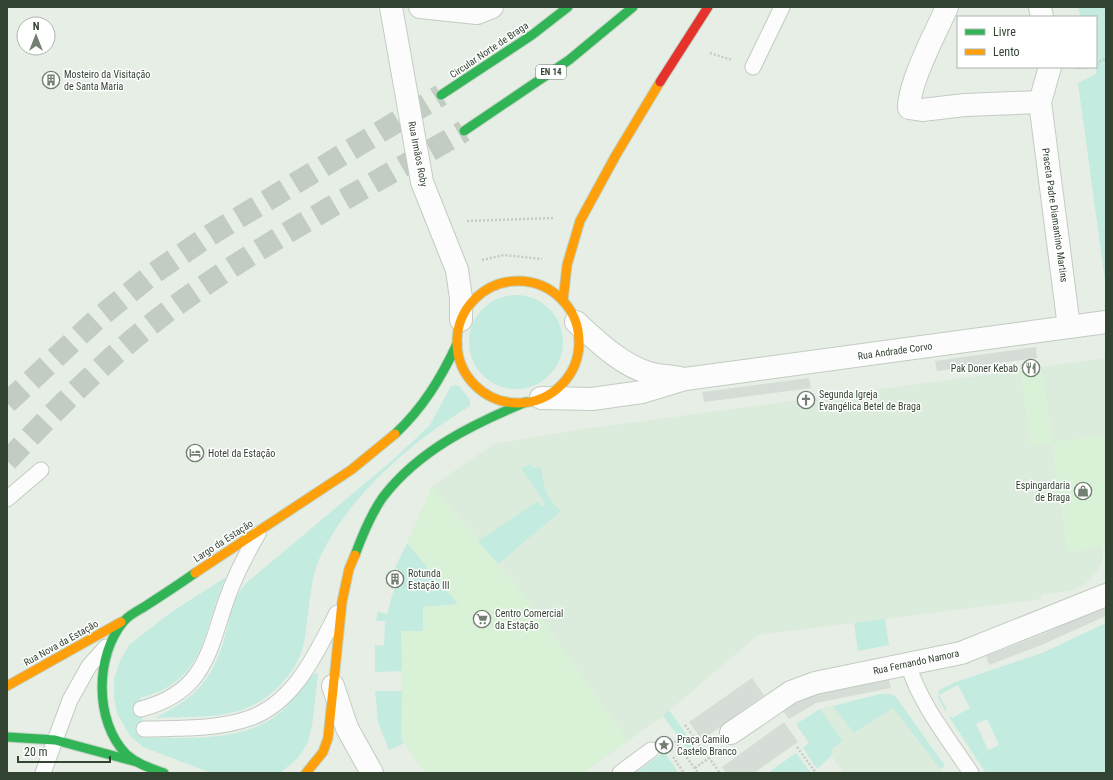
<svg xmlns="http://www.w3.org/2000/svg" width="1113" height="780" viewBox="0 0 1113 780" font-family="'Roboto Condensed',sans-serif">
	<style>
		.residential { fill: #dcecdc }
		.commercial { fill: #d9f2d7 }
		.green { fill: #c4ebe0; fill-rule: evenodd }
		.parking { fill: #d6ddd6 }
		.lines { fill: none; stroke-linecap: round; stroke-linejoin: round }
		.highway-tunnel { stroke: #c2ccc2; stroke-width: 22; stroke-dasharray: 22 11; stroke-linecap: butt }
		.lane-casing { stroke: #c3ccc3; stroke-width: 17 }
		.street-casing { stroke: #c3ccc3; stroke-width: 24 }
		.fast-casing { stroke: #c1d2c2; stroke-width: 11 }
		.slow-casing { stroke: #c1d2c2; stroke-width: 11 }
		.jam-casing { stroke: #c1d2c2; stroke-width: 11 }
		.path { stroke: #c5ccc5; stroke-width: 2.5; stroke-dasharray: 2 2; stroke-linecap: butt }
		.lane { stroke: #fbfcfb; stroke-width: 15 }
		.street { stroke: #fbfcfb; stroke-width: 22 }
		.fast { stroke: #30b455; stroke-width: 9 }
		.slow { stroke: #ff9f0a; stroke-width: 9 }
		.jam { stroke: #e5322d; stroke-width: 9 }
		.labels { text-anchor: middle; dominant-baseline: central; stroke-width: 3; stroke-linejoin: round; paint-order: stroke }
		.shield { fill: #fff; stroke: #707b70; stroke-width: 1 }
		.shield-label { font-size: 9px; font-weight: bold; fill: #334332 }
		.street-label { font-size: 10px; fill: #334332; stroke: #fff }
		.poi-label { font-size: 10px; fill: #334332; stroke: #fff; text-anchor: start }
	</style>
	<rect width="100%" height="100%" fill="#e6eee6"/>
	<g class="residential">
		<polygon points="1106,358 1106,436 1052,443 1068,552 1103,547 1103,558 1099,569 1090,580 1082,586 1073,590 1041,595 1041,599 758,635 663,716 628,741 524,595 432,486 494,444 577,430 1021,370 1031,445 1052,443 1041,367"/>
		<polygon points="833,706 855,733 893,708 943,773 844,773 830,754 832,749 843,741 820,709"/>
	</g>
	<g class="commercial">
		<polygon points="1041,367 1052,442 1106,436 1106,547 1068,552 1052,443 1031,445 1021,370"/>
		<polygon points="432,486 524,595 628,741 583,773 425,773 401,739 401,631 423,607 458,604 407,543"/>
	</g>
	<g class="green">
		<polygon points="1078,7 1106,7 1106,288 1078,83 1097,73 1095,67 1096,17 1081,17"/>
		<circle cx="516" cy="342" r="47"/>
		<path d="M 456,385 L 459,386 L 470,400 L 470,406 C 414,440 352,493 323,551 C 309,578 310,608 305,637 C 302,656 295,669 281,684 C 246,722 202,716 155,718 C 199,696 214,678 227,629 C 231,613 234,597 245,584 L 394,459 L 430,425 L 451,386 Z"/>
		<path d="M 532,464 L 533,468 L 541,467 C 543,485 547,500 561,511 L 498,564 L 478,541 L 538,501 L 542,506 L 546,505 L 521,468 Z"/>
		<polygon points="407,543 458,604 423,607 423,631 401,631 402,671 375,672 375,645 384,646 385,621 376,621 378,612 387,614 393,593 403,572 395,568"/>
		<path d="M 226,577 C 201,630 209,680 140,698 L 145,738 C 190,737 244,743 281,712 C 292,703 306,679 316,673 L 318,675 L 312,726 L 308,742 L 298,758 L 280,773 L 211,773 L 143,747 L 130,736 L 117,713 L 114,698 L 114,679 L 120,661 L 129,645 L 170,613 Z"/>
		<polygon points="885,619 889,645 858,651 854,623"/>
		<path d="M 1106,623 L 1106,773 L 986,773 L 949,717 L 950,716 L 952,718 L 970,708 L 958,685 L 939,695 L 947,710 L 945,711 L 938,697 L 939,690 L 956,682 L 1042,653 ZM 987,719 L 999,745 L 988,750 L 976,724 Z"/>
		<polygon points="375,691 402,691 401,739 404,743 389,750 378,722"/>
		<polygon points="880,694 890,694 896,697 945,766 940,769 893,708 854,733 833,706"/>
		<polygon points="820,709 843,741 832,749 831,756 817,769 803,748 809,743 796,724"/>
		<polygon points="669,710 698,751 692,755 663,716"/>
		<polygon points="664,752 678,772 635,773"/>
		<polygon points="796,753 811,773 768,773"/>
	</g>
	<g class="parking">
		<polygon points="1036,347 1037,358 937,371 935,361"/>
		<polygon points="809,378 811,388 704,402 702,392"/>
		<polygon points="1106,606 1106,616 1039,646 989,665 986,656 1036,637"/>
		<polygon points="752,678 764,695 702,740 689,722"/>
		<polygon points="889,680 891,688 816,703 789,719 783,711 797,701 813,694 878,681"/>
		<polygon points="784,722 798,742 754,773 726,773 722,767"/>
	</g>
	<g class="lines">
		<g class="highway-tunnel">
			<polyline points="7,403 96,320 154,273 210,235 441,95"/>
			<path d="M 7,461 C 58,407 118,347 178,304 C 268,239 368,187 464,131"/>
		</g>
		<defs>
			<g id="lane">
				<polyline points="753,67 782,7"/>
				<polyline points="7,499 41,470"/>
				<path d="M 908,664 C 920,704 948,738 971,773"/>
				<path d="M 141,709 C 202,693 208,656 225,604 C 233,580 245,556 258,534"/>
				<path d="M 144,729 C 178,728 216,730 250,718 C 295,702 317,652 337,613"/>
				<polyline points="43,773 70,700 89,666 106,647"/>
				<polyline points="620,773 651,750"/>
			</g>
			<g id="street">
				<polyline points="391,7 422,182 457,270 461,298 461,320"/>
				<polyline points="420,7 477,13 492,7"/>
				<path d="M 947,7 C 936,32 909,82 909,108 L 922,110 L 965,105 L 1040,102"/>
				<polyline points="1040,7 1042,17"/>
				<polyline points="1050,67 1040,102 1069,327"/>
				<path d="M 576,322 C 597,341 621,365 649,373 C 659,376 670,376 680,378"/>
				<polyline points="541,398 592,399 642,392 685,379 1106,322"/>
				<polyline points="333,686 347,728 372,773"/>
				<polyline points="731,733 791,692 815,683 961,653 1106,595"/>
			</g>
			<g id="fast">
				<polyline points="441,95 532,35 568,7"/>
				<polyline points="464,131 569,60 633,7"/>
				<path d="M 395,434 C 423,408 441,378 457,344"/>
				<path d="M 355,555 C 362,536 371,514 383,497 C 419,450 473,424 526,402"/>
				<polyline points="7,737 55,740 137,762"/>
				<path d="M 164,773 C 150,768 137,764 126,754 C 94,721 95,655 124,621 C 129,615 137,611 144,607 C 161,596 178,585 195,573"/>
			</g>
			<g id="slow">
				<circle cx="518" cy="342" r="61"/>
				<polyline points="563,301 567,265 580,221 616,155 660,82"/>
				<polyline points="195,573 351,470 395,434"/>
				<polyline points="7,686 121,622"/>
				<polyline points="306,773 323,752 328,738 342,602 349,569 355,555"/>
			</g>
			<polyline id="jam" points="660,82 708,7"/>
		</defs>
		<use href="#lane" class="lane-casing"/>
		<use href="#street" class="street-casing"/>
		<use href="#fast" class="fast-casing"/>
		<use href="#slow" class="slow-casing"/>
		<use href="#jam" class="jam-casing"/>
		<g class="path">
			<polyline points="710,53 732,60"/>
			<polyline points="1096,64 1106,58"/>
			<polyline points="1077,68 1090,67"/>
			<polyline points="467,221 554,218"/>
			<polyline points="482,260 504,255 542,259"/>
			<polyline points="685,725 720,773"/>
			<polyline points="675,741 698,773"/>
			<polyline points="797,747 816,773"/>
			<polyline points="673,757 684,773"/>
			<polyline points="695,768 709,758"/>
		</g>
		<use href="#lane" class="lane"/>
		<use href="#street" class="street"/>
		<use href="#fast" class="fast"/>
		<use href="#slow" class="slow"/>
		<use href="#jam" class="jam"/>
	</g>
	<defs>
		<symbol id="building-ring" viewBox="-11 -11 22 22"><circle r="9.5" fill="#fff" stroke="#727f71" stroke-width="1.5"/><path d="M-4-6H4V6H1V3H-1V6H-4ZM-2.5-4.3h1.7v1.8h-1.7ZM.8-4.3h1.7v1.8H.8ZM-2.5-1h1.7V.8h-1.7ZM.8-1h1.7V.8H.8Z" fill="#727f71"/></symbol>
		<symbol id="restaurant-ring" viewBox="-11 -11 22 22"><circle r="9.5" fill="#fff" stroke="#727f71" stroke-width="1.5"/><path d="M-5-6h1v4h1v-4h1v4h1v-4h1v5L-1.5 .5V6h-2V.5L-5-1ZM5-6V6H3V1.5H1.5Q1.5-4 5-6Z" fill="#727f71"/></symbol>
		<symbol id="church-ring" viewBox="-11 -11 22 22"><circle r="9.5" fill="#fff" stroke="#727f71" stroke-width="1.5"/><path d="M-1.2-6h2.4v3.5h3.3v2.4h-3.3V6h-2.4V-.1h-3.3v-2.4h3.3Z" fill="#727f71"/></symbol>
		<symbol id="hotel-ring" viewBox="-11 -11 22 22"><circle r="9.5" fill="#fff" stroke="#727f71" stroke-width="1.5"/><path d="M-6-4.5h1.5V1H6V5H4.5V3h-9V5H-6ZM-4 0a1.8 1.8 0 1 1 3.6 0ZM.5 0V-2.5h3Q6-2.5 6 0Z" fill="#727f71"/></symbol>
		<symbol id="shop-ring" viewBox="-11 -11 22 22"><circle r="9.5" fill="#fff" stroke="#727f71" stroke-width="1.5"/><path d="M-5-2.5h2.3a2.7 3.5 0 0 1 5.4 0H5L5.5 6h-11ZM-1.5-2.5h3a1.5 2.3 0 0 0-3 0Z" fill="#727f71"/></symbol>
		<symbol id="supermarket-ring" viewBox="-11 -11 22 22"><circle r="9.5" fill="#fff" stroke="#727f71" stroke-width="1.5"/><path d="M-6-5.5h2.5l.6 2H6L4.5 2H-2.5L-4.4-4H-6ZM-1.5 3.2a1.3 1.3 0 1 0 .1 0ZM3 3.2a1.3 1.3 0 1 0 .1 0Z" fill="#727f71"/></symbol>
		<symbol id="sight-ring" viewBox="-11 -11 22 22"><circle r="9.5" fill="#fff" stroke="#727f71" stroke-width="1.5"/><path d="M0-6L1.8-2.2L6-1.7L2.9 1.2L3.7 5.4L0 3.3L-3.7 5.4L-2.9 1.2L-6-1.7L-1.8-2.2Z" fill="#727f71"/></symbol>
	</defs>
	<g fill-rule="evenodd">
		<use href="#building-ring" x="41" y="70" width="20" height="20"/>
		<use href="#restaurant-ring" x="1021" y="358" width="20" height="20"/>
		<use href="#church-ring" x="796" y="390" width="20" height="20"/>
		<use href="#hotel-ring" x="185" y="443" width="20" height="20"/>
		<use href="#shop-ring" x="1073" y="481" width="20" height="20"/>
		<use href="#building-ring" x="385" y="569" width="20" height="20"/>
		<use href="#supermarket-ring" x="472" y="609" width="20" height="20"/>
		<use href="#sight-ring" x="654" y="735" width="20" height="20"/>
	</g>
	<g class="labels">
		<rect class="shield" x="536" y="65" width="30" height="14" rx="3"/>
		<g class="shield-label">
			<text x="551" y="72">EN 14</text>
		</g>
		<g class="street-label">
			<text transform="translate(489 50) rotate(-34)">Circular Norte de Braga</text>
			<text transform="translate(418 154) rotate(79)">Rua Irmãos Roby</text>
			<text transform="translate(1055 215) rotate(82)">Praceta Padre Diamantino Martins</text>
			<text transform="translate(895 351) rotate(-8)">Rua Andrade Corvo</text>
			<text transform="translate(223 541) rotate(-33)">Largo da Estação</text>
			<text transform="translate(61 643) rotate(-29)">Rua Nova da Estação</text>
			<text transform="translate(916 662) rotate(-12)">Rua Fernando Namora</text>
		</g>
		<g class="poi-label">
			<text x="64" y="74">Mosteiro da Visitação<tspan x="64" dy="12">de Santa Maria</tspan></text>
			<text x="1018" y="368" text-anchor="end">Pak Doner Kebab</text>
			<text x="819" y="394">Segunda Igreja<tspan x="819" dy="12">Evangélica Betel de Braga</tspan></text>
			<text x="208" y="453">Hotel da Estação</text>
			<text x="1070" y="485" text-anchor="end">Espingardaria<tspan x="1070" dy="12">de Braga</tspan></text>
			<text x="408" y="573">Rotunda<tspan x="408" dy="12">Estação III</tspan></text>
			<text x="495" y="613">Centro Comercial<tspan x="495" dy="12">da Estação</tspan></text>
			<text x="677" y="739">Praça Camilo<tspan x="677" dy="12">Castelo Branco</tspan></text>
		</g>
	</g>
	<rect width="1113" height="780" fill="none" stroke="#334332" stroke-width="16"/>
	<rect x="957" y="16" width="140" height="52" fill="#ffffff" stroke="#adb4ad"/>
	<rect x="965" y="29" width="20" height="6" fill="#30b455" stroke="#adb4ad"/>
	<text x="993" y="36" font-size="12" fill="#334332">Livre</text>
	<rect x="965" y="49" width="20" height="6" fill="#ff9f0a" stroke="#adb4ad"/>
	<text x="993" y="56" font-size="12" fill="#334332">Lento</text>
	<g transform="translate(36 36)"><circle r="19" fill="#ffffff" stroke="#adb4ad"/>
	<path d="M0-3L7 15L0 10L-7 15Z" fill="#727f71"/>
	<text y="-6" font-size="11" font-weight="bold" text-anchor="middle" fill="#334332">N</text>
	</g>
	<path d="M18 756v6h92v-6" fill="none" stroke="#334332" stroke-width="2"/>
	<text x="24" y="756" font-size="12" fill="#334332" stroke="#ffffff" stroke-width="3" paint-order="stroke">20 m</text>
</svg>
